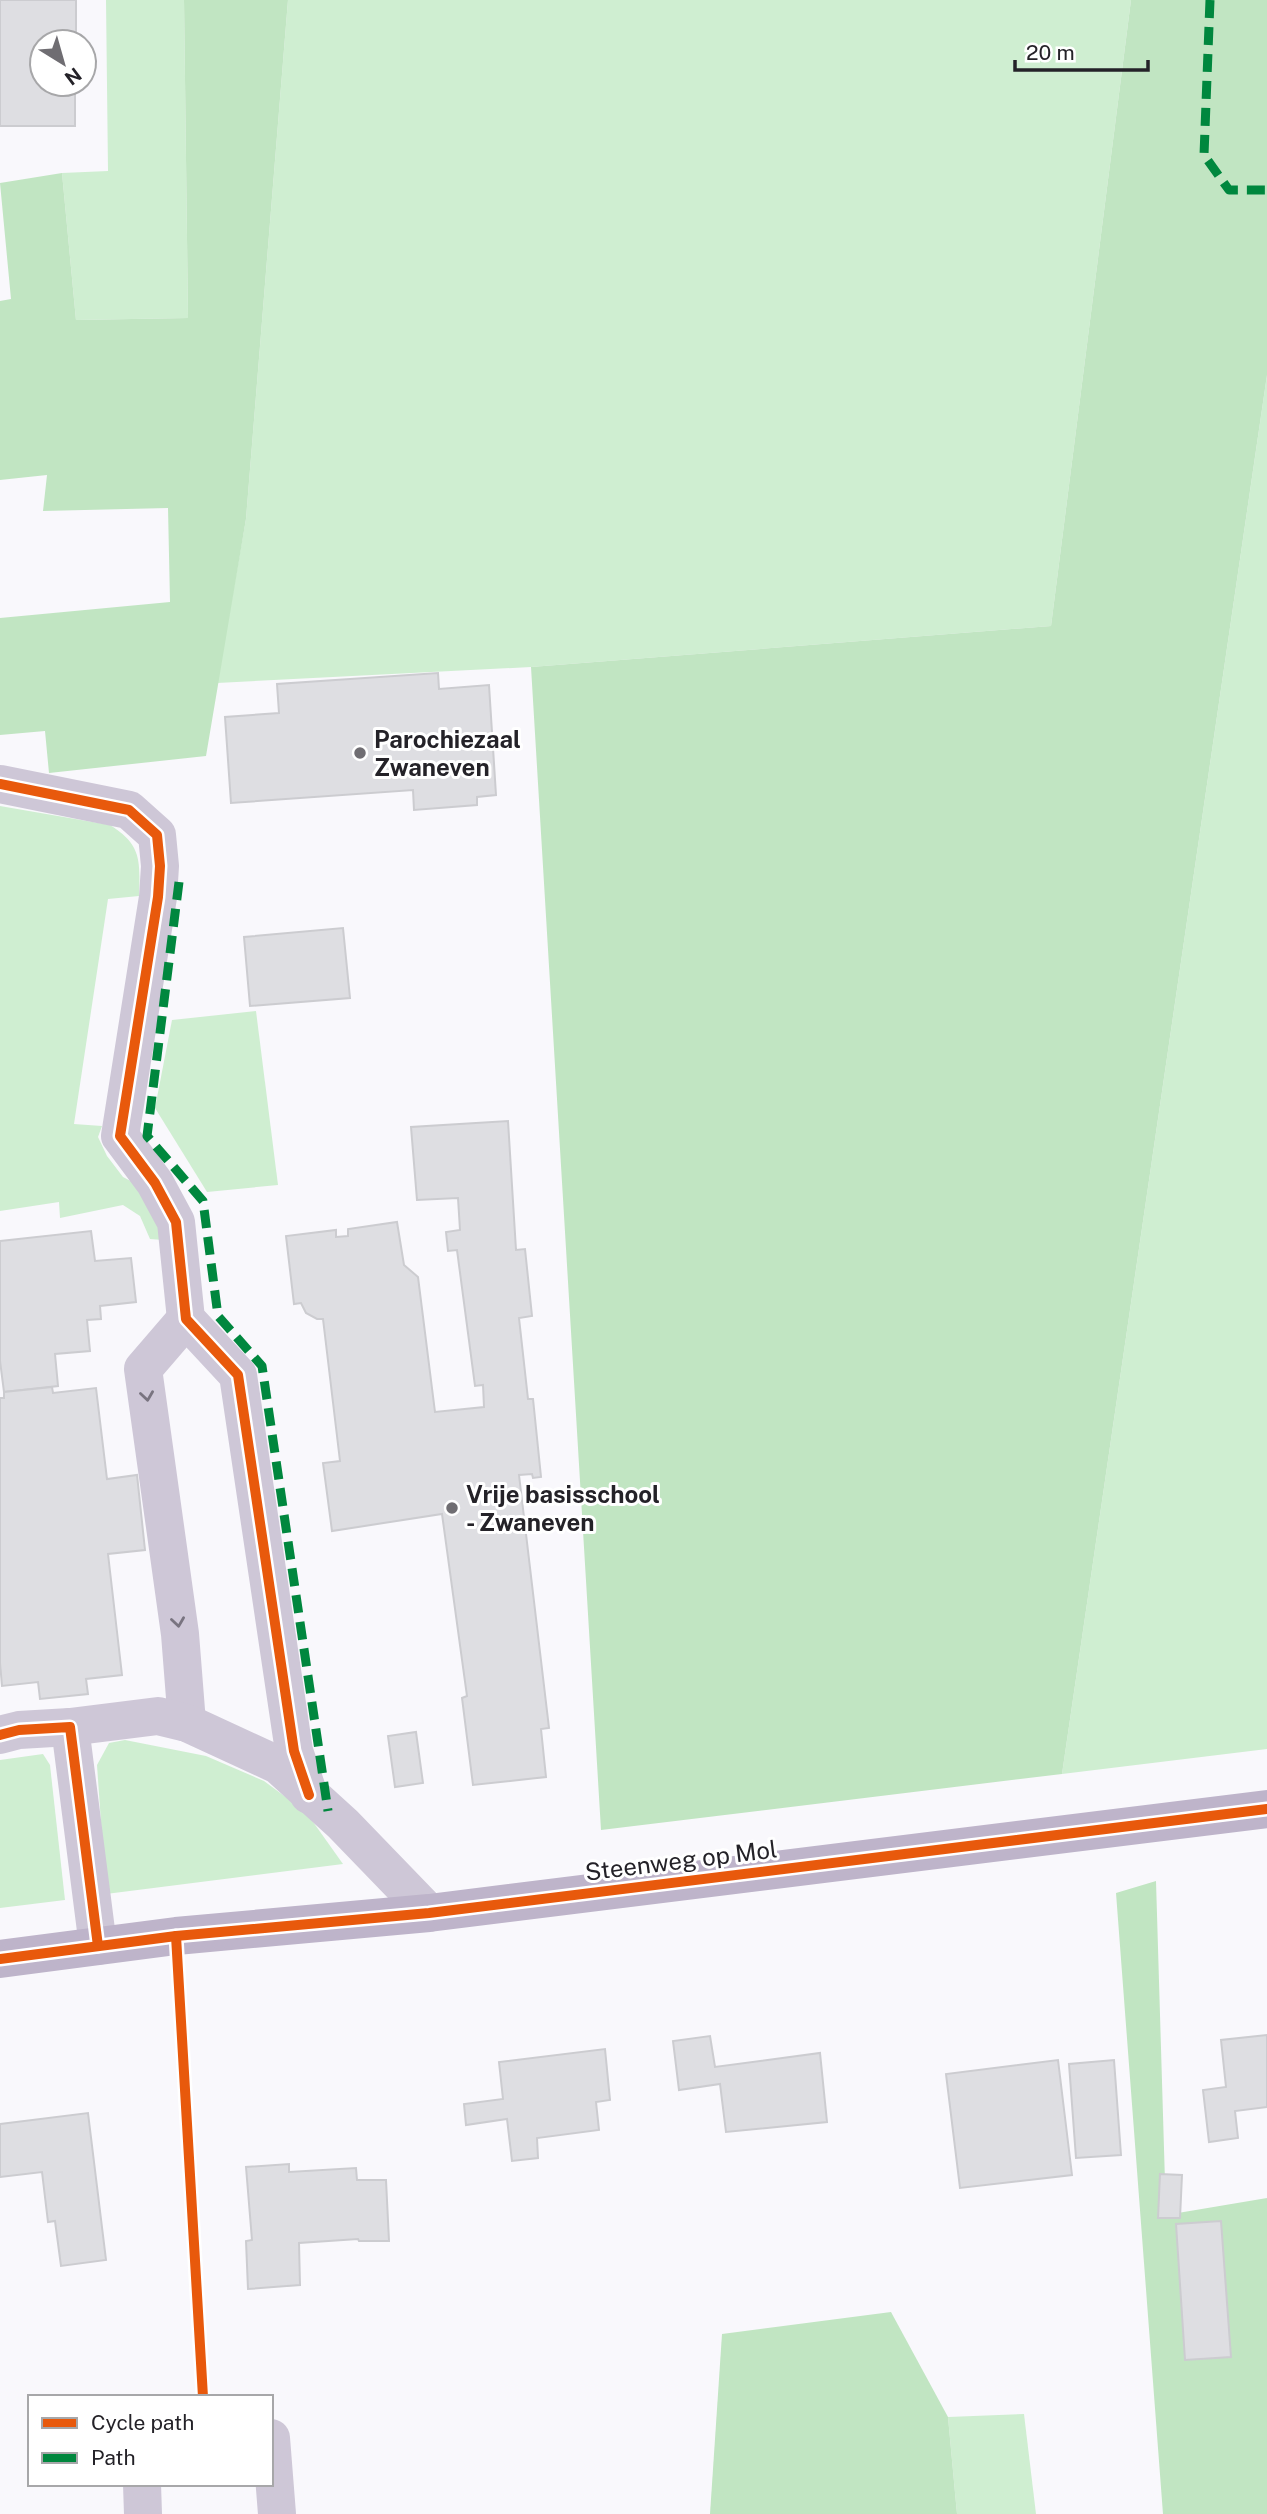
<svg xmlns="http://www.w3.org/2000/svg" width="1267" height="2514" viewBox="0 0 1267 2514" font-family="'Public Sans',sans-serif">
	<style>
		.green { fill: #cfeed1 }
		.forest { fill: #c1e5c2 }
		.building { fill: #dedee2; stroke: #ccccd0; stroke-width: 2 }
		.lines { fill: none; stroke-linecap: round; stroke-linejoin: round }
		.minor { stroke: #cec7d7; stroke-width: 38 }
		.primary { stroke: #beb4ca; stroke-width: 38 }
		.quiet { stroke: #00873e; stroke-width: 9; stroke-dasharray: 18 9; stroke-linecap: butt }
		.cycleway-casing { stroke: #fff; stroke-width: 15 }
		.cycleway { stroke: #e8590c; stroke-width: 10 }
		.oneway { stroke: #797480 }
		.poi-dot { fill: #6f6d72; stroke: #fff; stroke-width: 2.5 }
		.labels { text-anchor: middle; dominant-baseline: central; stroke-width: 6; stroke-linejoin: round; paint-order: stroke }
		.poi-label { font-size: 24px; font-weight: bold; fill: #242228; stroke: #fff; text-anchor: start }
		.street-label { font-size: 24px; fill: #242228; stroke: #fff }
	</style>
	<rect width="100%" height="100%" fill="#f9f8fc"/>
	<g class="green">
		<polygon points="106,0 184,0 188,318 76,320 62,173 108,171"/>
		<polygon points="288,0 1131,0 1051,626 531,667 217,683 246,519"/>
		<polygon points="1267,375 1267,1749 1062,1774"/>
		<path d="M 0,806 L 110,825 C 142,845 140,861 139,896 L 108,899 L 74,1124 L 102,1126 L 98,1137 L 107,1156 L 123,1177 L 142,1187 L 163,1240 L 150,1239 L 140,1216 L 123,1205 L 60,1218 L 59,1202 L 0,1211 Z"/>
		<polygon points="256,1011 278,1185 207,1192 155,1108 172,1020"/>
		<polygon points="125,1740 206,1756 264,1781 306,1812 343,1864 106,1894 97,1765 109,1743"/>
		<polygon points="43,1754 50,1765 65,1900 0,1908 0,1760"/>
		<polygon points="1024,2414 1036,2514 957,2514 948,2417"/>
	</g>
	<g class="forest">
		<polygon points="184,0 288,0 246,519 206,756 49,773 45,731 0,735 0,618 170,602 168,508 43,511 47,475 0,480 0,301 11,299 0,183 62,173 76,320 188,318"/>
		<polygon points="1131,0 1267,0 1267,375 1062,1774 601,1830 531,667 1051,626"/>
		<polygon points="1156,1881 1166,2215 1267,2198 1267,2514 1163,2514 1116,1893"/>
		<polygon points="891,2312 948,2417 957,2514 710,2514 722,2334"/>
	</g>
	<g class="building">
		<polygon points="0,0 76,0 76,42 42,42 42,84 75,84 75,126 0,126"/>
		<polygon points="438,673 439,689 489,685 496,795 477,797 477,805 414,810 413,790 231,803 225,717 279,713 277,684"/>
		<polygon points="343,928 350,998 250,1006 244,937"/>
		<polygon points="508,1121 516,1250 525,1249 532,1316 519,1318 528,1399 533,1399 541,1477 533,1478 532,1474 519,1475 549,1728 541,1729 546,1777 473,1785 462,1698 467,1696 442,1514 332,1531 323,1463 340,1461 323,1319 317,1319 306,1313 301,1303 294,1304 286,1236 336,1230 336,1237 348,1236 348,1229 397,1222 404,1265 418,1277 435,1412 484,1407 483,1385 475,1386 457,1250 448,1251 446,1232 460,1230 458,1198 417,1200 411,1127"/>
		<polygon points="91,1231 95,1261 131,1258 136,1302 100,1306 101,1319 87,1320 90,1351 55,1354 58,1386 4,1392 0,1361 0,1241"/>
		<polygon points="52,1387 53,1393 96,1388 107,1479 137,1475 145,1550 108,1554 122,1675 86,1679 88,1694 40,1699 38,1682 2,1686 0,1663 0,1398 4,1398 4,1392"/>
		<polygon points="416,1732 423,1783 395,1787 388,1736"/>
		<polygon points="1267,2035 1267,2107 1235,2111 1238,2138 1209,2142 1203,2090 1226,2087 1221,2040"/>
		<polygon points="710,2036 715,2067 820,2053 827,2122 726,2132 720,2084 679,2090 673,2041"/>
		<polygon points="605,2049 610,2100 596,2102 599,2130 537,2138 538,2158 512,2161 507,2119 466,2125 464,2104 503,2099 499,2062"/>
		<polygon points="1058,2060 1072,2175 960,2188 946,2074"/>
		<polygon points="1114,2060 1121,2155 1076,2158 1069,2064"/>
		<polygon points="88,2113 106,2260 61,2266 55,2221 48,2222 42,2172 0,2177 0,2124"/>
		<polygon points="289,2164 289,2172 356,2168 357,2180 386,2180 389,2241 359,2241 358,2239 299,2243 300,2285 248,2289 246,2241 252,2240 246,2167"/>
		<polygon points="1160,2174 1182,2175 1180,2218 1158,2218"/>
		<polygon points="1221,2221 1231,2357 1185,2360 1176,2224"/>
	</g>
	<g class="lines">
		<g class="minor">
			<polyline points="0,784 129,810 157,835 160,866 158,897 120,1136 155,1183 176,1222 186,1319 238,1375 294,1751 309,1795"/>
			<polyline points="186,1319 143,1369 180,1634 187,1723"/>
			<polyline points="70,1727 98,1946"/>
			<polyline points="0,1735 19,1730 70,1727 158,1716 187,1723 278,1765 343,1824 429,1913"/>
			<polyline points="271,2438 277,2514"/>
			<polyline points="142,2484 143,2514"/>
		</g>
		<polyline class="primary" points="0,1959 176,1936 429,1913 1267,1809"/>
		<g class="quiet">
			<polyline points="1210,0 1204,155 1229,190 1267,190"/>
			<polyline points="179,882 147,1136 203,1201 218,1316 262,1366 328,1811"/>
		</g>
		<defs>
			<g id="cycleway">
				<polyline points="0,784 129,810 157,835 160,866 158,897 120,1136 155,1183 176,1222 186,1319 238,1375 294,1751 309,1795"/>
				<polyline points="0,1735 19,1730 70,1727 98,1946"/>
				<polyline points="176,1936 203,2397"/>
				<polyline points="0,1959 176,1936 429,1913 1267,1809"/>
			</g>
		</defs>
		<use href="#cycleway" class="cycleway-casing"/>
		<use href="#cycleway" class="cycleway"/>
	</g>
	<defs><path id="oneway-chevron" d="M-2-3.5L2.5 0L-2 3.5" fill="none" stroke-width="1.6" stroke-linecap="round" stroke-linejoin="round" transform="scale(1.75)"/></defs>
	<g class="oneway">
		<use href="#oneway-chevron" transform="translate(147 1396) rotate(82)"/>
		<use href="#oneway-chevron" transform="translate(178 1622) rotate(82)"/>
	</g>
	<g class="poi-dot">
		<circle cx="360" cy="753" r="7"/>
		<circle cx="452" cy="1508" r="7"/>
	</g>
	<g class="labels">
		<g class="poi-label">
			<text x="374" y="739">Parochiezaal<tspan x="374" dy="28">Zwaneven</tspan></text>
			<text x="466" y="1494">Vrije basisschool<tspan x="466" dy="28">- Zwaneven</tspan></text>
		</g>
		<g class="street-label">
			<text transform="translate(681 1860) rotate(-7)">Steenweg op Mol</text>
		</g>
	</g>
	<rect x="28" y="2395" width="245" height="91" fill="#ffffff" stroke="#a7a7a9" stroke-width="2"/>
	<rect x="42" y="2418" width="35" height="10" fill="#e8590c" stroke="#a7a7a9" stroke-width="2"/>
	<text x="91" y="2430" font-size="21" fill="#242228">Cycle path</text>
	<rect x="42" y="2453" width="35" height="10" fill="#00873e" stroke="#a7a7a9" stroke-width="2"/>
	<text x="91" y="2465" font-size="21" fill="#242228">Path</text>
	<g transform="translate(63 63) rotate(143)"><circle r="33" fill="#ffffff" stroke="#a7a7a9" stroke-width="2"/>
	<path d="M0-5L12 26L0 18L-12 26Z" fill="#6f6d72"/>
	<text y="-10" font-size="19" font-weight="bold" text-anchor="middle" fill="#242228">N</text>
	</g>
	<path d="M1015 60v10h133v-10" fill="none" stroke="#242228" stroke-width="3.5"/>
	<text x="1026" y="60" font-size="21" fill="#242228" stroke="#ffffff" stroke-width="5" paint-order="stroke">20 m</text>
</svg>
